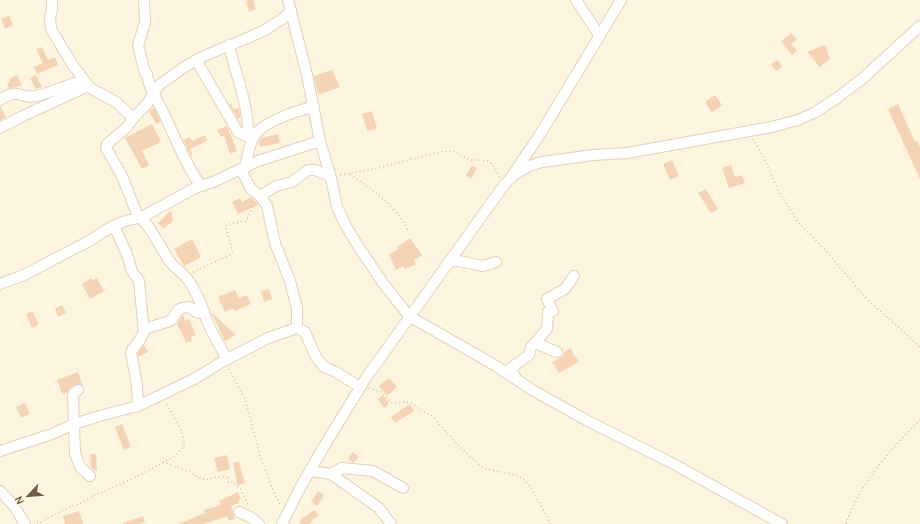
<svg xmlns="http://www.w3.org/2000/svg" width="920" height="524" viewBox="0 0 920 524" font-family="Karla,sans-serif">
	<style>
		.building { fill: #f5d4b5 }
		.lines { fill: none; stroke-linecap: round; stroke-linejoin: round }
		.minor-casing { stroke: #e2d1bb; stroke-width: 12 }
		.path { stroke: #dab899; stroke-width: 1.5; stroke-dasharray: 1 3; stroke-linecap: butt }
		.minor { stroke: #fff; stroke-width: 10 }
	</style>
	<rect width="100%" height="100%" fill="#fef5e0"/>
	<g class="building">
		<polygon points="249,0 253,0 256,9 249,12 246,1"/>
		<polygon points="9,16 13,25 5,29 1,19"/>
		<polygon points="791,33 797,40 791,44 797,51 792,55 781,41"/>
		<polygon points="825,45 830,59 820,67 807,52"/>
		<polygon points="42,47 48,60 55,57 58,65 37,74 34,67 43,63 36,49"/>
		<polygon points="778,60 782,67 776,71 771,64"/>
		<polygon points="332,70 340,87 318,95 314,76"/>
		<polygon points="17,75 22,85 17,87 9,88 7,84 10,82 9,79"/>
		<polygon points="36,75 42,87 36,89 30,78"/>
		<polygon points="715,95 722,105 712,113 705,102"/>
		<polygon points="229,104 231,104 233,109 239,108 240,118 238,119"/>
		<polygon points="898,104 915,142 917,141 920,147 920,179 888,109"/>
		<polygon points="0,106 6,117 0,121"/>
		<polygon points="154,108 161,122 156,124 149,111"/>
		<polygon points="372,111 377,129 367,131 362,114"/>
		<polygon points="152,124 161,142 142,151 149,165 142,169 125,138"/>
		<polygon points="227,126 237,151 230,154 224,136 221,137 217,130"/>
		<polygon points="278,134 280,143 260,147 259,141 261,138"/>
		<polygon points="205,135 207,141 190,149 193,155 191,156 183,140 190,137 192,141"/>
		<polygon points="672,160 679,176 670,180 663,164"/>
		<polygon points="472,165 477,168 471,179 466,175"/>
		<polygon points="731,165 735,177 742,175 745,183 729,188 722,168"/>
		<polygon points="706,189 718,209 711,213 698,193"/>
		<polygon points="251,197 258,205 238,214 232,202 240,198 242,202"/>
		<polygon points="171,210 173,221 163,229 158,223"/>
		<polygon points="410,238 422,255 414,260 416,264 405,269 403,266 396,270 389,254 399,249 397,247"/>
		<polygon points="192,239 201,257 184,266 174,249"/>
		<polygon points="92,278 93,280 97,278 104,291 90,299 82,284"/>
		<polygon points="269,289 272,299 264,302 261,291"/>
		<polygon points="235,290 239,298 247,295 251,304 235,311 233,308 225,312 218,297"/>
		<polygon points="62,305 66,313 58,317 55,309"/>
		<polygon points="32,311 39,324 32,328 26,314"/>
		<polygon points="211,312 236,335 225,341"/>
		<polygon points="183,315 185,321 189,319 196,335 191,337 192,341 186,343 180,328 179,329 177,324"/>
		<polygon points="144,345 148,352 138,357 138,353"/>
		<polygon points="570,348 579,362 559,373 552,362 561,357 564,355 563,353"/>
		<polygon points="78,372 83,386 77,384 70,388 68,392 62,394 57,380"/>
		<polygon points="389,378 397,387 387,396 379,386"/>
		<polygon points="383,395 389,404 384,408 378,399"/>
		<polygon points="25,403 30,414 21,418 16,407"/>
		<polygon points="410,404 414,411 395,423 391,417"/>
		<polygon points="122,424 131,447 124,450 115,427"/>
		<polygon points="353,452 359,457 353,463 348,458"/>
		<polygon points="90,454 96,454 97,470 94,470 91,468"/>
		<polygon points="227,455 230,469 218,472 214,458"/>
		<polygon points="239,462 245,483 238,485 237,484 233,463"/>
		<polygon points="318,491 324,495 317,506 311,502"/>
		<polygon points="238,492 241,499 238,500 239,503 231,506 235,519 229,521 227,516 204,524 178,524 205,513 204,510 221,505 219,501"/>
		<polygon points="315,510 319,516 312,520 310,524 299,524 302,518"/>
		<polygon points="79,511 83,524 65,524 63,516"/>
		<polygon points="143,516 145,522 140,524 123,524 123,523"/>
	</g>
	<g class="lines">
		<defs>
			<g id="minor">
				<polyline points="52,0 52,9 50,17 51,29 72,64 90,88 116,102 133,118"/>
				<path d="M 144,0 L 145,23 L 138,45 L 145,73 L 147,74 C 149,90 158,101 164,114 C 176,139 185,164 201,186"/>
				<polyline points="288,0 307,75 320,141 331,178 337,207 346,226 358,246 383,283 409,316"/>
				<polyline points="576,0 599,35"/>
				<path d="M 229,45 C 236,76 249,105 248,137"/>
				<polyline points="196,60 238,132 252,139"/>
				<path d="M 0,100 C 21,86 19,100 36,96 C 52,93 67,84 84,81"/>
				<polyline points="0,128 23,116 88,86"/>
				<path d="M 245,168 C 247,157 249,144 255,135 C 263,122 298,110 314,107"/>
				<polyline points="241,170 251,189 260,196 267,206 275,243 290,281 297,308 297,328"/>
				<path d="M 513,175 C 522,160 533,146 542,131 C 568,88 595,44 621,0"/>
				<polyline points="260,196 276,186 292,182 308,170 315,170 330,176"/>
				<polyline points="138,217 122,176 106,148 107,144 126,128 135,116 147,104 159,85 186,66 204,56 245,39 265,30 282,19 291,11"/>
				<path d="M 140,217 C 153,229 159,246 169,260 C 174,268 183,272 188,280 C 197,292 202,307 207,321 C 213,335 221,347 227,360"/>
				<polyline points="114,226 126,252 132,271 139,281 144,332 139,341 132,350 131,353 137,385 138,406"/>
				<polyline points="448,262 459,261 483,266 496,262"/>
				<polyline points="0,284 24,275 89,241 111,227 125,221 142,217 195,188 213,182 258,161 320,141"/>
				<polyline points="408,318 416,320 496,366 534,391 586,420 670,462 782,524"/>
				<path d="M 144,329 L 170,321 C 179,314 173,308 189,307 L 198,313 L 204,311"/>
				<polyline points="535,343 557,352"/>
				<polyline points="516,379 511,368 529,355 531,347 547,329 548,312 553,311 547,299 565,289 574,276"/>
				<polyline points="78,390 74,393 73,396 75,453 80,467 90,476"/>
				<polyline points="0,451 52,434 74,424 103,415 138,406 194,379 222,362 268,338 297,328 305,332 316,357 324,367 336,372 360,387"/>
				<polyline points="310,471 331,474 379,508 391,524"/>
				<polyline points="331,474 342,468 373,471 403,488"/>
				<polyline points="0,491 14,506 25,524"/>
				<polyline points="239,512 250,517 259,524"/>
				<polyline points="282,524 300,488 323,448 366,378 504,185 514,175 529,166 542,162 593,155 627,153 772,127 798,120 814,113 837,98 862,79 920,26"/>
			</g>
		</defs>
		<use href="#minor" class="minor-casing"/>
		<g class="path">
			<polyline points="753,139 763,156 778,190 797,221 826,251 864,296 920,347"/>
			<path d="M 350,174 C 374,192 394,203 408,230"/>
			<polyline points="340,175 378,168 439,152 451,151 457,153 470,160 483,160 488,161 493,165 500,178"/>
			<polyline points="193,272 230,255 232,252 231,245 225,226 228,224 246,221 251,210 252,200"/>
			<polyline points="229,369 245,399 261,459 272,488 281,507"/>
			<path d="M 369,388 L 382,392 L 391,403 L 410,402 L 422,411 L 431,415 C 445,430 467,457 483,467 C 498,475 516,469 528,484 C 537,496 543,511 551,524"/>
			<polyline points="163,462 190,472 201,479 206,480 217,477 230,477 228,482 233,482 236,486 240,488 249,507"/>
			<path d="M 37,524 C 47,519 57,513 67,508 C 72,506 77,505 81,503 C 87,500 92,497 97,494 C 112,488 182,458 184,445 C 186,435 171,412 166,403"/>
			<path d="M 846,524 C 860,483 890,450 920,420"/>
		</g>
		<use href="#minor" class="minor"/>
	</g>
	<g transform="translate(28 496) rotate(244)" stroke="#fff8e7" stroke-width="3" paint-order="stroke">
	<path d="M0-3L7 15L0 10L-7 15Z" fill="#765b46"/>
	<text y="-6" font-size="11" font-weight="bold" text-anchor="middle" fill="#765b46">N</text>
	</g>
</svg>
